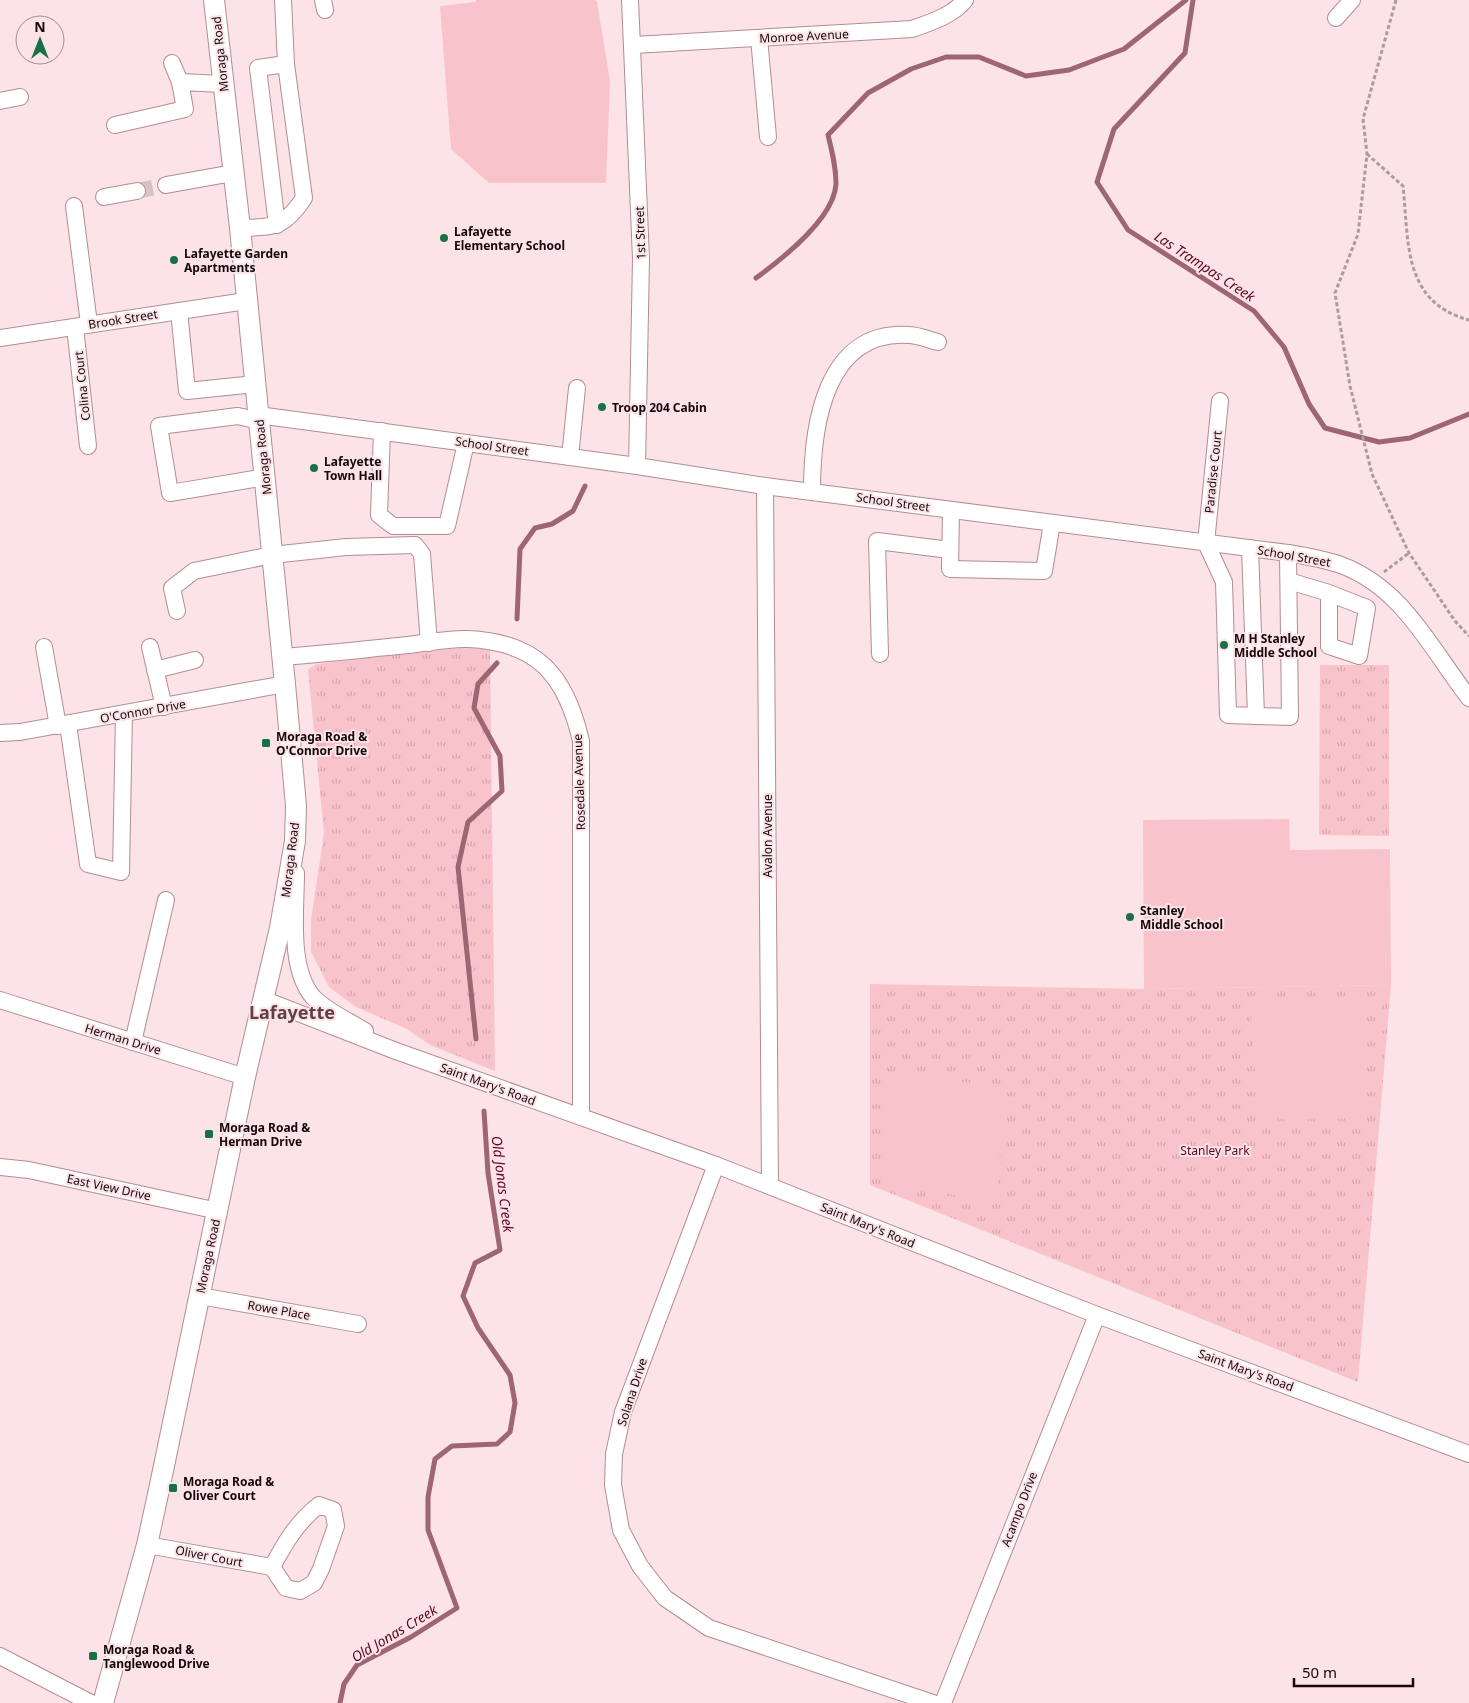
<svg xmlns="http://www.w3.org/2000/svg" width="1469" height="1703" viewBox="0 0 1469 1703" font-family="'Noto Sans',sans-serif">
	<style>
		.grass { fill: url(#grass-tufts) }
		.pitch { fill: #f9c3cc }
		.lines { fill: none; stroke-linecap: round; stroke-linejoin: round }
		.stream { stroke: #9e6672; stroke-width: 5 }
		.minor-tunnel { stroke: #d9c2c6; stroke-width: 16; stroke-dasharray: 16 8; stroke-linecap: butt }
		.minor-casing { stroke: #b38c93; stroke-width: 18 }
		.major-casing { stroke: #b38c93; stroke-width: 22 }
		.path { stroke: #af9a9e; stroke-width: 3; stroke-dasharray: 4 2.5; stroke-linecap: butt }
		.minor { stroke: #fff; stroke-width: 16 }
		.major { stroke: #fff; stroke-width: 20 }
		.poi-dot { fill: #187145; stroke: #fce3e7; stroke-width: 2 }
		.labels { text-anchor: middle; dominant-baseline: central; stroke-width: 4; stroke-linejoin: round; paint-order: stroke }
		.street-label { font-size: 12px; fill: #15080a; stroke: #fce3e7 }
		.poi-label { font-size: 12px; font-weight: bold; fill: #15080a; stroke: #fce3e7; text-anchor: start }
		.park-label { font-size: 12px; fill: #5f0528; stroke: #fce3e7 }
		.water-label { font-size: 14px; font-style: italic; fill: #5f0628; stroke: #fce3e7 }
		.district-label { font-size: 18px; font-weight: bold; fill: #613f46; stroke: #fce3e7 }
	</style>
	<defs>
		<pattern id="grass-tufts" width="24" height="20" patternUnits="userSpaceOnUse" patternTransform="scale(1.25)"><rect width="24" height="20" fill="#f9c3cc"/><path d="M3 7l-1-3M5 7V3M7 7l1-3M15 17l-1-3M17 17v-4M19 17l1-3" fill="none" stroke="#d5a6ae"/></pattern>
	</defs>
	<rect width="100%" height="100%" fill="#fce3e7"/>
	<g class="grass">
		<polygon points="459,648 490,649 495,1071 430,1045 407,1029 356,1007 329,987 311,952 311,920 324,833 308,669 317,664"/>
		<polygon points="1320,665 1389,665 1389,836 1319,835"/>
		<polygon points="870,984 1144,989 1391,985 1358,1382 870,1185"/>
	</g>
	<g class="pitch">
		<polygon points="476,0 595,0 597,2 610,81 606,183 489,183 451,149 440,6 476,2"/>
		<polygon points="1289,819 1290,850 1390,849 1391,985 1144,989 1143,820"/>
		<polygon points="1250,1004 1360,1004 1367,1007 1367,1118 1287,1120 1258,1111"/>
		<polygon points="885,1073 1007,1087 995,1204 886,1180"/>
	</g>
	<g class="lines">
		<g class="stream">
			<polyline points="1193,0 1185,53 1114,129 1097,182 1128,230 1254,311 1284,347 1309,404 1325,428 1379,442 1410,438 1469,414"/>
			<path d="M 756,278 C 782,259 834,219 836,184 C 836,167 832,151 828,135 L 868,93 L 911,69 L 946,57 L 979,57 L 1026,76 L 1069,70 L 1124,49 L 1186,0"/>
			<polyline points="517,619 520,549 535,528 552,524 573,511 585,486"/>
			<polyline points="476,1039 458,867 468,822 502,791 500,756 474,708 478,684 497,663"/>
			<polyline points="340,1703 344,1684 357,1665 411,1637 457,1608 428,1530 428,1497 435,1459 452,1446 497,1444 510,1432 515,1403 510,1375 478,1328 463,1296 475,1263 500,1250 488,1173 484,1111"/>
		</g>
		<polyline class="minor-tunnel" points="137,191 166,185"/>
		<defs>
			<g id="minor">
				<polyline points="323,0 325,10"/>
				<polyline points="630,0 641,259 637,466"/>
				<polyline points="1336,18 1352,0"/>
				<polyline points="759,38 768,137"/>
				<path d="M 634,45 L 912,29 C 929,23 954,15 965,0"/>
				<polyline points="172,63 180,82"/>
				<polyline points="0,101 20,97"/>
				<polyline points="115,125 185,109 180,82 223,84"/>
				<polyline points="166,185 233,173"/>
				<polyline points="104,197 137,191"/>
				<polyline points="74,206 89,324"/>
				<polyline points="277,225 258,68 286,64"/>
				<path d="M 240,228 C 274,227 284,228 304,198 L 286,64 L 283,0"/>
				<polyline points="179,311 187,391 255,384"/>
				<polyline points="75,327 88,446"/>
				<polyline points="0,338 246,301"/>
				<polyline points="1220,401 1206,543 1224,582 1228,715 1290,717 1288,553"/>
				<path d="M 258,415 L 637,466 L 765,486 L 1288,553 C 1306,556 1324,559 1341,565 C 1403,588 1431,649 1469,698"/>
				<polyline points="259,421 238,416 159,426 170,493 265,477"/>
				<polyline points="382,431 379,515 393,526 447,526 466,443"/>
				<polyline points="570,457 577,388"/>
				<polyline points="765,486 770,1186"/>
				<path d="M 812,491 C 812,428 824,329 909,335 C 918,335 929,340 938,342"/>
				<polyline points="951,510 950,569 1044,571 1052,523"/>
				<polyline points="1250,548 1256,716"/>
				<polyline points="1289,581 1329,593 1367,608 1359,656 1329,646 1329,593"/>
				<polyline points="177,611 172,588 194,571 272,555 346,547 415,545 422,554 429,643"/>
				<polyline points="44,647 58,726"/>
				<polyline points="150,647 164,707"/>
				<polyline points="880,654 877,541 950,550"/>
				<path d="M 282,657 C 324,654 366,649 408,645 C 427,643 449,638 468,639 C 538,642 566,676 581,741 L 581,1117"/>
				<polyline points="155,670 195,660"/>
				<polyline points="68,724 88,864 121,872 124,714"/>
				<polyline points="0,733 20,732 285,684"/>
				<path d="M 296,873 C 296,910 288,968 313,997 C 326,1011 349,1021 365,1031"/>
				<polyline points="0,1000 245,1077"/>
				<polyline points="265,1000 396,1051 716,1165 1097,1315 1469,1454"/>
				<polyline points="133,1042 166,900"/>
				<polyline points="716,1165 623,1412 614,1454 613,1485 621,1530 640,1566 665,1598 709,1628 933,1703"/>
				<polyline points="0,1167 29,1170 218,1211"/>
				<polyline points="200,1296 358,1324"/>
				<path d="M 147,1545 L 272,1567 L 286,1588 L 300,1591 L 314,1583 L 321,1569 L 336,1526 L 333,1510 L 319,1505 C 297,1522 285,1543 272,1567"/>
				<polyline points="0,1656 91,1703"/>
				<polyline points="943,1703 1097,1315"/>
			</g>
			<polyline id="major" points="103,1703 147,1545 160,1485 245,1077 280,928 295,841 296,806 285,684 240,228 214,0"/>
		</defs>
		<use href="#minor" class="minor-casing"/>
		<use href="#major" class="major-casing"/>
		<g class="path">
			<polyline points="1396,0 1363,119 1367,154 1358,234 1335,293 1350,386 1372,474 1409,553 1455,621 1469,636"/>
			<path d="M 1367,154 L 1403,186 C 1409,241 1402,302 1469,320"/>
			<polyline points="1384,572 1409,553"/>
		</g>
		<use href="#minor" class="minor"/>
		<use href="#major" class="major"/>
	</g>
	<g class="poi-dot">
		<circle cx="444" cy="238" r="5"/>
		<circle cx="174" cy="260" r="5"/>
		<circle cx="602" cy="407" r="5"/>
		<circle cx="314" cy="468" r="5"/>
		<circle cx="1224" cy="645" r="5"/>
		<rect x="261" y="738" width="10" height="10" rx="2.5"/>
		<circle cx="1130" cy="917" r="5"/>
		<rect x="204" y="1129" width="10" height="10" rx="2.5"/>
		<rect x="168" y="1483" width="10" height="10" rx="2.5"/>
		<rect x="88" y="1651" width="10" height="10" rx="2.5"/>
	</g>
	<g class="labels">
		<g class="street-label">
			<text transform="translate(804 36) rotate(-3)">Monroe Avenue</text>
			<text transform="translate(220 54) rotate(-96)">Moraga Road</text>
			<text transform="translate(640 233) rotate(-92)">1st Street</text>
			<text transform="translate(123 319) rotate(-9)">Brook Street</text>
			<text transform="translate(82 386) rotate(-96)">Colina Court</text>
			<text transform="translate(492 446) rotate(8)">School Street</text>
			<text transform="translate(263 457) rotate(-96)">Moraga Road</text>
			<text transform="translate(1213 472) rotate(-84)">Paradise Court</text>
			<text transform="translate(893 502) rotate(8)">School Street</text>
			<text transform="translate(1294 556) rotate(10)">School Street</text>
			<text transform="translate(143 711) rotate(-10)">O'Connor Drive</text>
			<text transform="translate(579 782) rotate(-92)">Rosedale Avenue</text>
			<text transform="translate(767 836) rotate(-90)">Avalon Avenue</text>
			<text transform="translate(290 860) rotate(-83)">Moraga Road</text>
			<text transform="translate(123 1039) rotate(17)">Herman Drive</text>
			<text transform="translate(488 1084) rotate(20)">Saint Mary's Road</text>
			<text transform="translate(109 1187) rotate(12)">East View Drive</text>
			<text transform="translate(868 1225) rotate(22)">Saint Mary's Road</text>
			<text transform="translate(208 1256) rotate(-78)">Moraga Road</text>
			<text transform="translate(279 1310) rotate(10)">Rowe Place</text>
			<text transform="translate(1246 1370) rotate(20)">Saint Mary's Road</text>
			<text transform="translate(632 1392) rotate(-72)">Solana Drive</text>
			<text transform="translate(1019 1509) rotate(-69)">Acampo Drive</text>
			<text transform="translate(209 1556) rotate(11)">Oliver Court</text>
		</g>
		<g class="poi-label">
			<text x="454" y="231">Lafayette<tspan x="454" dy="14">Elementary School</tspan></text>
			<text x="184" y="253">Lafayette Garden<tspan x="184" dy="14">Apartments</tspan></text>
			<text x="612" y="407">Troop 204 Cabin</text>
			<text x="324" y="461">Lafayette<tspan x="324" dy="14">Town Hall</tspan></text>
			<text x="1234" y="638">M H Stanley<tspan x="1234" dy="14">Middle School</tspan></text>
			<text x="276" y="736">Moraga Road &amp;<tspan x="276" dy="14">O'Connor Drive</tspan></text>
			<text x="1140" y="910">Stanley<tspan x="1140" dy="14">Middle School</tspan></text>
			<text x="219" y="1127">Moraga Road &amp;<tspan x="219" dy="14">Herman Drive</tspan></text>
			<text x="183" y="1481">Moraga Road &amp;<tspan x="183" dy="14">Oliver Court</tspan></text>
			<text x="103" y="1649">Moraga Road &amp;<tspan x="103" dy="14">Tanglewood Drive</tspan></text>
		</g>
		<g class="park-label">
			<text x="1215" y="1150">Stanley Park</text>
		</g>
		<g class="water-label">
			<text transform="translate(1205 266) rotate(33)">Las Trampas Creek</text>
			<text transform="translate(503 1184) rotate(83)">Old Jonas Creek</text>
			<text transform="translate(394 1633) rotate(-31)">Old Jonas Creek</text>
		</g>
		<g class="district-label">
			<text x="292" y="1012">Lafayette</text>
		</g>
	</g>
	<g transform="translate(40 40)"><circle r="24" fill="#fce3e7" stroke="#a08b8f"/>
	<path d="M0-4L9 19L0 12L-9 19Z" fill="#187145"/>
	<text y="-8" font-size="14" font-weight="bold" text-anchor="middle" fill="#15080a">N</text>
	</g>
	<path d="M1294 1678v8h119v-8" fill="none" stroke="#15080a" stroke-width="2.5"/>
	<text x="1302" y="1678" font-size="15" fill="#15080a" stroke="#fce3e7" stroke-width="4" paint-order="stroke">50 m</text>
</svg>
